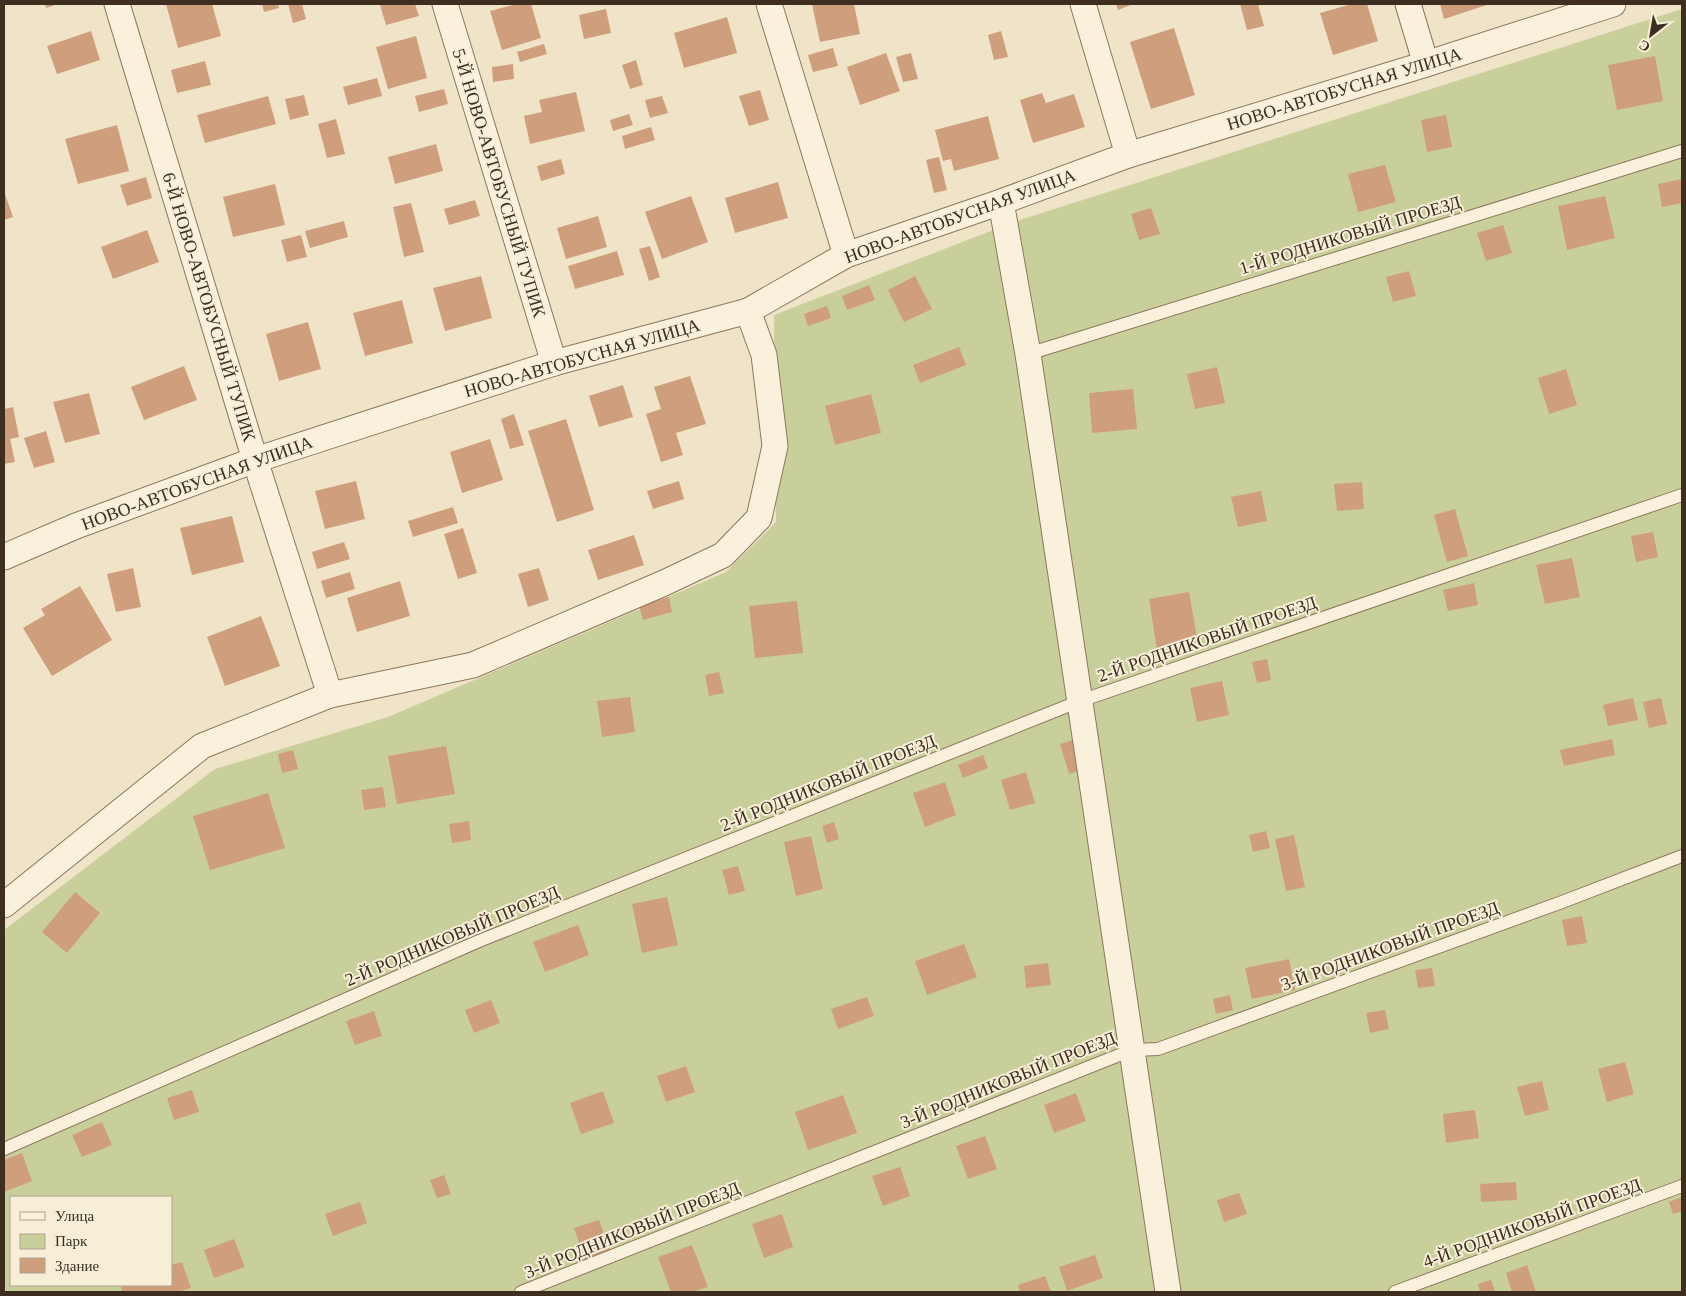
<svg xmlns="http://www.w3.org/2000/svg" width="1686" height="1296" viewBox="0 0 1686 1296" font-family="'Times New Roman',serif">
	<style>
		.green { fill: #c9cf9b; fill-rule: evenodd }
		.building { fill: #cf9f7d }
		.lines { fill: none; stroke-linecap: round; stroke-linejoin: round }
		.service-casing { stroke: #8d765c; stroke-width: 14 }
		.minor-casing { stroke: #8d765c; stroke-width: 27 }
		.service { stroke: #faf1dc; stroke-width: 12 }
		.minor { stroke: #faf1dc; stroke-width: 25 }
		.labels { text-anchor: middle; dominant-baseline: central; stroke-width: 4; stroke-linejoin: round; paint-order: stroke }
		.street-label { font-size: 18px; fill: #3d2e20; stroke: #f7eed8 }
	</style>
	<rect width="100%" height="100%" fill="#f0e4c8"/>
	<path class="green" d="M 1682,9 L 1682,1292 L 4,1292 L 4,930 L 215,769 L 388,717 L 726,572 L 776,522 L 774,315 L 1014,222 ZM 11,1197 L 171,1197 L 171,1285 L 11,1285 Z"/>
	<g class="building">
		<polygon points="45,4 58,4 46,8"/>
		<polygon points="166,4 212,4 221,36 178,48"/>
		<polygon points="262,4 278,4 279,8 264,12"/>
		<polygon points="288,4 302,4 306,19 293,23"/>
		<polygon points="383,4 415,4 419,16 386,25 380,5"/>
		<polygon points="517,4 531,4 541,38 502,50 490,11"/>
		<polygon points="812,4 854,4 860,34 820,42"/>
		<polygon points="1116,4 1133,4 1118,10"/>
		<polygon points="1240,4 1258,4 1264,26 1247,30"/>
		<polygon points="1352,4 1367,4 1378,41 1333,55 1320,13"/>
		<polygon points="1440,4 1490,4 1444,19"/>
		<polygon points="606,9 611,33 584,39 579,15"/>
		<polygon points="727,17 737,53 684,68 674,33"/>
		<polygon points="1174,28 1195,95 1151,109 1130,42"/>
		<polygon points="91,31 100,60 57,74 47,46"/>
		<polygon points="1001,31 1008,57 994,60 988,35"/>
		<polygon points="416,36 427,78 388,89 376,47"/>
		<polygon points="544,44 547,54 520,62 517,52"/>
		<polygon points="833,48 838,66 813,72 808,55"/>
		<polygon points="886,53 900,91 860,105 847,67"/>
		<polygon points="911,53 918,79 903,82 896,57"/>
		<polygon points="1655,56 1663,101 1617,110 1608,65"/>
		<polygon points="636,60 643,85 630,89 622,65"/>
		<polygon points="205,61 211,85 177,93 171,70"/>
		<polygon points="513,64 514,79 493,82 492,67"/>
		<polygon points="377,78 382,96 348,105 343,87"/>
		<polygon points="444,89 448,104 419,112 415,96"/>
		<polygon points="760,90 769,120 749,126 739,96"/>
		<polygon points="576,92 585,131 530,144 524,116 542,112 539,100"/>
		<polygon points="1042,93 1046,103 1074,94 1085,127 1033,143 1020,100"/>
		<polygon points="304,95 309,115 290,120 285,99"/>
		<polygon points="268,96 276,124 205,143 197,115"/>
		<polygon points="662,96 668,113 650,118 645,100"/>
		<polygon points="629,114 633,125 613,131 610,120"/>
		<polygon points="1446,115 1452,147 1427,152 1421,120"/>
		<polygon points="988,116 999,159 954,171 951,159 943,161 935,130"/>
		<polygon points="336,119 345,154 327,158 318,124"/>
		<polygon points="117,125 129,171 78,184 65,139"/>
		<polygon points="651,127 655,140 625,149 622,136"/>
		<polygon points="436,144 443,171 395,184 388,157"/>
		<polygon points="939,157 947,190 934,193 926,160"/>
		<polygon points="561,159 565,174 541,181 537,166"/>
		<polygon points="1385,165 1396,202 1358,212 1348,174"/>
		<polygon points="146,177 152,198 127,206 120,185"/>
		<polygon points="1682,179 1682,203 1662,207 1658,184"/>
		<polygon points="778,182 788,218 735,233 725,198"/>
		<polygon points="275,184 285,225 233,237 223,197"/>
		<polygon points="4,191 13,217 4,220"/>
		<polygon points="691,196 708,242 662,259 645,212"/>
		<polygon points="1605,196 1615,238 1567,250 1558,206"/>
		<polygon points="475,200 480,216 449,225 444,209"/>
		<polygon points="411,203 424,252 404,257 393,207"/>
		<polygon points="1151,208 1160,234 1139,240 1131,214"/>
		<polygon points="598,216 607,247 566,259 557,228"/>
		<polygon points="344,221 348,237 310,248 305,231"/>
		<polygon points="1503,225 1512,253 1486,261 1477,233"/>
		<polygon points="147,230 159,262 113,279 101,247"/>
		<polygon points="301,235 307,257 287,262 281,240"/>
		<polygon points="650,246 660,277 649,281 639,249"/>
		<polygon points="617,251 624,275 575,289 568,266"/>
		<polygon points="1409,271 1416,296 1393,302 1386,277"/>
		<polygon points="481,276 492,318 445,331 433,288"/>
		<polygon points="915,276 932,309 904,322 888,290"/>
		<polygon points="869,285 875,300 847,310 842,296"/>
		<polygon points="402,300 413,343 365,356 353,313"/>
		<polygon points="827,306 831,318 808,326 804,314"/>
		<polygon points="308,322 321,369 279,381 266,334"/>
		<polygon points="959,347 966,365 920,383 913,365"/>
		<polygon points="184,366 197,400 144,420 131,387"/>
		<polygon points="1217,367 1225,403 1195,409 1187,374"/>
		<polygon points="1566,369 1577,405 1549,414 1538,378"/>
		<polygon points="690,376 706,424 676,433 683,455 661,462 646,414 661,409 654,387"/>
		<polygon points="623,385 633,417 599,427 589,396"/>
		<polygon points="1133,389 1137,429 1092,433 1089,393"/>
		<polygon points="89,393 100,434 65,443 53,402"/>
		<polygon points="871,394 881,433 835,445 825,406"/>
		<polygon points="13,407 19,437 10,439 15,462 4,464 4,409"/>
		<polygon points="514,414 524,445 510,449 501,419"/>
		<polygon points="566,419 594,510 557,522 528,431"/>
		<polygon points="46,431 55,462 34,468 24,438"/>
		<polygon points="490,439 503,480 462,493 450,452"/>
		<polygon points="356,481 365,519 325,529 315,491"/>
		<polygon points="679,481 684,499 653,509 647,491"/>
		<polygon points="1362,482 1364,509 1337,511 1334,484"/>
		<polygon points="1261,491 1267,521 1238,527 1231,497"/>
		<polygon points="453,507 458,523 413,537 408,521"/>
		<polygon points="1455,509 1468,556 1447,562 1434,515"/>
		<polygon points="232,516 244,562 192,575 180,528"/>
		<polygon points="463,528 477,573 458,579 444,534"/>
		<polygon points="1653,532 1658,557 1636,562 1631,536"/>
		<polygon points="634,535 644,565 598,580 588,550"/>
		<polygon points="344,542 350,559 317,569 312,552"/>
		<polygon points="1572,558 1580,597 1545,604 1536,565"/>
		<polygon points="133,568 141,607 116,612 107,574"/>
		<polygon points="539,568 549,600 528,607 518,574"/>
		<polygon points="350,572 355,589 326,598 321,581"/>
		<polygon points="400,581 410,616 357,632 347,598"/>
		<polygon points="1474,583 1478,605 1448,611 1443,590"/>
		<polygon points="80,586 112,640 52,676 23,628 45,615 41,609"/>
		<polygon points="1189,592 1198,643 1157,650 1149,599"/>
		<polygon points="669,597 672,612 643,620 639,605"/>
		<polygon points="797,601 803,653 755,658 749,606"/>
		<polygon points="261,616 280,666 225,686 207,637"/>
		<polygon points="1267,659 1271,680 1257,683 1252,662"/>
		<polygon points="719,672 724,693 709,696 705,675"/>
		<polygon points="1222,681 1229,715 1197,722 1190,688"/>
		<polygon points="630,697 635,732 602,737 597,701"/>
		<polygon points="1633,698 1638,720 1608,726 1603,705"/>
		<polygon points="1661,698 1667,724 1649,728 1643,702"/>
		<polygon points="1612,739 1615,755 1564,766 1560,750"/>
		<polygon points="1073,740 1081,770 1069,774 1060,744"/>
		<polygon points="446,746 455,794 397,804 388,756"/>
		<polygon points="293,750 298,769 282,773 278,754"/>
		<polygon points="983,755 988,768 963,778 958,765"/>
		<polygon points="1026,772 1035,803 1010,810 1001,780"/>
		<polygon points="945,782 956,815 925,827 913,793"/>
		<polygon points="383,787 386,807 364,810 361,790"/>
		<polygon points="268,793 285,848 210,870 193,816"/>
		<polygon points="469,821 471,840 452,843 449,824"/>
		<polygon points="834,822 839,839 827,843 822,826"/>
		<polygon points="1266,831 1270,848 1253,852 1249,835"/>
		<polygon points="1294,835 1305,887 1286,891 1275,839"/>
		<polygon points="811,836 823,889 796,896 784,842"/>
		<polygon points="738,866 745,891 729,895 722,870"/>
		<polygon points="75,892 100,913 67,953 42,932"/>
		<polygon points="667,897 678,945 642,953 632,904"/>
		<polygon points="1582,916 1587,943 1567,946 1562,920"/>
		<polygon points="578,925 589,955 545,972 533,942"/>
		<polygon points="964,944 977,977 927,995 915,961"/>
		<polygon points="1289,959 1295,990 1252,999 1245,968"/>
		<polygon points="1048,963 1051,985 1026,988 1024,966"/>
		<polygon points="1432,968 1435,986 1418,988 1415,970"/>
		<polygon points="1230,995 1233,1010 1216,1014 1213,999"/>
		<polygon points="867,997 874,1016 838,1029 831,1009"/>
		<polygon points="491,1000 500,1023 474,1033 465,1010"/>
		<polygon points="1385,1010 1389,1029 1370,1033 1366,1013"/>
		<polygon points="374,1011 382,1036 355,1045 346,1021"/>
		<polygon points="1625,1062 1634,1094 1607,1102 1598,1069"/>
		<polygon points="686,1066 695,1092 666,1102 657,1076"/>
		<polygon points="1542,1081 1549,1110 1525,1116 1517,1087"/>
		<polygon points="192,1090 199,1112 174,1120 167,1098"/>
		<polygon points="603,1091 614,1123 581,1134 570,1103"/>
		<polygon points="1076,1093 1086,1121 1054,1133 1044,1105"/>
		<polygon points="843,1095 857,1133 808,1150 795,1112"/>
		<polygon points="1475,1110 1479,1138 1446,1143 1443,1114"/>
		<polygon points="102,1122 112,1145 82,1157 72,1135"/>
		<polygon points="985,1136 997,1169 968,1179 956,1146"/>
		<polygon points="22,1153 32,1181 4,1192 4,1160"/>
		<polygon points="900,1167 910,1196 883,1206 872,1176"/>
		<polygon points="444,1175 451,1194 437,1198 430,1180"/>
		<polygon points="1516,1182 1517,1200 1481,1202 1480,1184"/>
		<polygon points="1239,1193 1247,1214 1224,1222 1217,1200"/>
		<polygon points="1682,1197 1682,1211 1673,1214 1669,1202"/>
		<polygon points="360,1202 367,1223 333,1236 325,1214"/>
		<polygon points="782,1214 793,1247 764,1258 752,1224"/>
		<polygon points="599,1220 610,1251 585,1260 574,1228"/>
		<polygon points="234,1239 245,1267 214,1278 204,1250"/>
		<polygon points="692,1245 708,1287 692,1292 671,1292 658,1257"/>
		<polygon points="1095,1255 1103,1278 1067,1291 1059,1267"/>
		<polygon points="182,1262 191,1288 178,1292 123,1292 120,1285 171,1285 171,1265"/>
		<polygon points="1527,1265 1536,1292 1512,1292 1506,1273"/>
		<polygon points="1045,1276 1051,1292 1020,1292 1018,1285"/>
		<polygon points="1491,1280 1495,1292 1480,1292 1478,1284"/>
	</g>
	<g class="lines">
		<defs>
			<g id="service">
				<polyline points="1028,354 1682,151"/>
				<polyline points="4,1149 479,941 1080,701 1682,495"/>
				<polyline points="521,1292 1132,1050 1158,1049 1562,902 1682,856"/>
				<polyline points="1395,1292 1682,1186"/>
			</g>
			<g id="minor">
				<polyline points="117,4 255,460 330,695"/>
				<polyline points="445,4 554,363"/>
				<polyline points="769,4 846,255"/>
				<polyline points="1083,4 1128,155"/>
				<polyline points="1408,4 1426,64"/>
				<polyline points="1001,202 1028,354 1168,1292"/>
				<polyline points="4,557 76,526 255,460 554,363 748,311 846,255 1001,202 1128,155 1426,64 1613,4"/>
				<polyline points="4,905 202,746 330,695 473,665 664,583 723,555 759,518 775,446 764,355 748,311"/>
			</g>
		</defs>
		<use href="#service" class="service-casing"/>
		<use href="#minor" class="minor-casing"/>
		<use href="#service" class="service"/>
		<use href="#minor" class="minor"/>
	</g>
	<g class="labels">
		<g class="street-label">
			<text transform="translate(1344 89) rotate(-17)">НОВО-АВТОБУСНАЯ УЛИЦА</text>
			<text transform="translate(499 183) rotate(73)">5-Й НОВО-АВТОБУСНЫЙ ТУПИК</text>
			<text transform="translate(960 216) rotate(-20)">НОВО-АВТОБУСНАЯ УЛИЦА</text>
			<text transform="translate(1350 235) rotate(-17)">1-Й РОДНИКОВЫЙ ПРОЕЗД</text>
			<text transform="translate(209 307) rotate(73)">6-Й НОВО-АВТОБУСНЫЙ ТУПИК</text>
			<text transform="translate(582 358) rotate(-16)">НОВО-АВТОБУСНАЯ УЛИЦА</text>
			<text transform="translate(197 483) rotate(-20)">НОВО-АВТОБУСНАЯ УЛИЦА</text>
			<text transform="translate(1207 639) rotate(-19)">2-Й РОДНИКОВЫЙ ПРОЕЗД</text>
			<text transform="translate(828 783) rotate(-22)">2-Й РОДНИКОВЫЙ ПРОЕЗД</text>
			<text transform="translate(452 936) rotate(-23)">2-Й РОДНИКОВЫЙ ПРОЕЗД</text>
			<text transform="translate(1390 946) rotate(-20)">3-Й РОДНИКОВЫЙ ПРОЕЗД</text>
			<text transform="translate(1008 1080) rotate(-22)">3-Й РОДНИКОВЫЙ ПРОЕЗД</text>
			<text transform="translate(1532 1223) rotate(-20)">4-Й РОДНИКОВЫЙ ПРОЕЗД</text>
			<text transform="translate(632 1230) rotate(-22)">3-Й РОДНИКОВЫЙ ПРОЕЗД</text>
		</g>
	</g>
	<rect width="1686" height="1296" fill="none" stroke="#3d2e20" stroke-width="10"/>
	<rect x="10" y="1196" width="162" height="90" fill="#f7eed8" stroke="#ada18e"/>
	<rect x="20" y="1212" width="25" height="8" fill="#faf1dc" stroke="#ada18e"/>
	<text x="55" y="1221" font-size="15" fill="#3d2e20">Улица</text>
	<rect x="20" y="1234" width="25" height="15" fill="#c9cf9b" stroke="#ada18e"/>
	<text x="55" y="1246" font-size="15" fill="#3d2e20">Парк</text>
	<rect x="20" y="1258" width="25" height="15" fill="#cf9f7d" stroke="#ada18e"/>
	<text x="55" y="1271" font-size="15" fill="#3d2e20">Здание</text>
	<g transform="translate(1651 35) rotate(211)" stroke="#f7eed8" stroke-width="4" paint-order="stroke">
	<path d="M0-4L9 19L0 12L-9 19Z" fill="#3d2e20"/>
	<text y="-8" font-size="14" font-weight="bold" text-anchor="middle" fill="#3d2e20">С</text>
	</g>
</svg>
